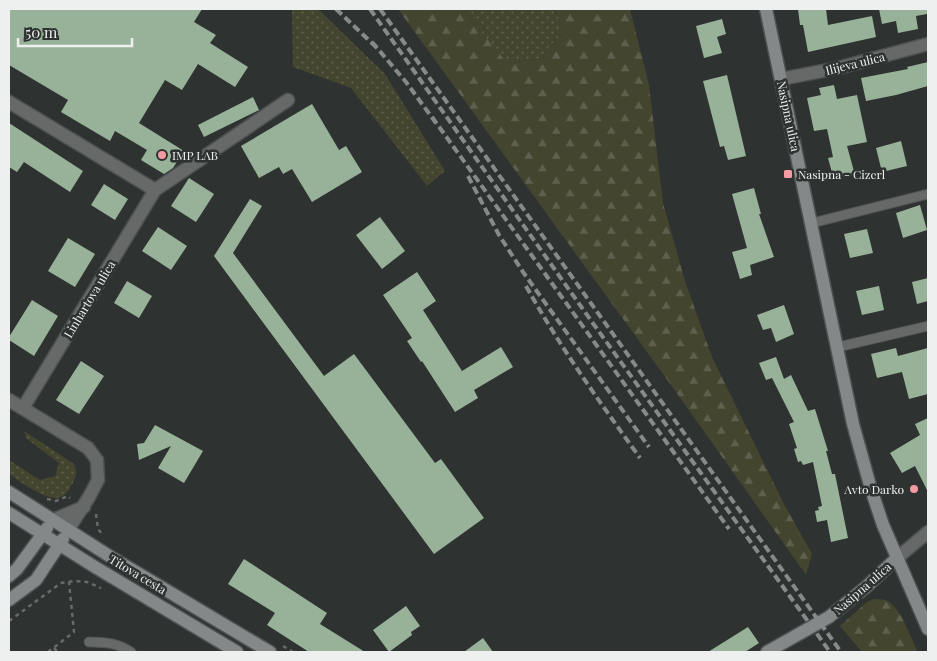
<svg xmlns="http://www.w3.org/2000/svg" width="937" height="661" viewBox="0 0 937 661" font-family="'Playfair Display',serif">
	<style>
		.grass { fill: url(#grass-dots) }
		.forest { fill: url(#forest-firs) }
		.building { fill: #98b299 }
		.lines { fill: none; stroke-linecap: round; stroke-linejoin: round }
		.lane-casing { stroke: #4d5050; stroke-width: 11 }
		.street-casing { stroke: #4d5050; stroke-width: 15 }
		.secondary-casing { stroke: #4d5050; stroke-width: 15 }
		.path { stroke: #686b6a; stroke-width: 2.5; stroke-dasharray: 4 4; stroke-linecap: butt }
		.lane { stroke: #676969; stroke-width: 9 }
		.street { stroke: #676969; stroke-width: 12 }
		.secondary { stroke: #858888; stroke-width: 12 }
		.rail { stroke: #878a8a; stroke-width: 4; stroke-dasharray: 8 4; stroke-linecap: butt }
		.poi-dot { fill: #f49aa2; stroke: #2e3231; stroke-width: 2 }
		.labels { text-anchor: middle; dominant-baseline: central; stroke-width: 5; stroke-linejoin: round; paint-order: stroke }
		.street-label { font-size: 12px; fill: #eef0f0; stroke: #2e3231 }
		.poi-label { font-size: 12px; fill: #eef0f0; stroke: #2e3231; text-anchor: start }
	</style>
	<defs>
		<pattern id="grass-dots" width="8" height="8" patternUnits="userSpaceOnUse" patternTransform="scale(1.25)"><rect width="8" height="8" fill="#43452e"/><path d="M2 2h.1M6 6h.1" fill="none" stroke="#5e604d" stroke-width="1.8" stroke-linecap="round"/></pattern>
		<pattern id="forest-firs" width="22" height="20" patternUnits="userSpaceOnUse" patternTransform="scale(1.25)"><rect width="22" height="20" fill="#43452e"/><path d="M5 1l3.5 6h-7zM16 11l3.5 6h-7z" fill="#5e604d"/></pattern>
	</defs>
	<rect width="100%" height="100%" fill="#2e3231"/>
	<g class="grass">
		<polygon points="292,9 318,9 385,74 445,171 427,186 351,88 293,67"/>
		<polygon points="463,9 555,9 563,32 539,59 506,63"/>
		<path d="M 24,431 L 74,464 C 78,472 76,478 71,486 C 69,490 66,495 61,497 C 49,503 19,481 9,474 L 9,460 L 40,480 L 55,476 L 59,463 L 27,439 Z"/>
	</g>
	<g class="forest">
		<polygon points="398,9 463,9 507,63 539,59 563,32 555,9 630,9 649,85 663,203 685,281 712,357 785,506 812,554 806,575 671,385"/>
		<path d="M 874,599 C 879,599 885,599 889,602 C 902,611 911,638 918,652 L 862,652 L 840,626 L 867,602 Z"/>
	</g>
	<g class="building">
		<polygon points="9,9 202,9 194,22 216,35 210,43 248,67 235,87 198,64 182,90 165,80 139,123 184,151 173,168 164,174 141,160 147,150 115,131 110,141 61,112 68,100 9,65"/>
		<polygon points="798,9 826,9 828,25 872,16 876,37 808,52 803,25 800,25"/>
		<polygon points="879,9 927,9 927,14 916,16 918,29 898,33 896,21 882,24"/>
		<polygon points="722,19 726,34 717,37 722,53 704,58 696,26"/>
		<polygon points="928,62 928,86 896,95 866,101 861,78 908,69 907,67"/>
		<polygon points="727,75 746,156 728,160 724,146 720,147 703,81"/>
		<polygon points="834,85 837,99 857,95 867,142 847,146 855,175 834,180 828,158 833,157 827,129 814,131 807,98 821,95 819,88"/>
		<polygon points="253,97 259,110 204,137 198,125"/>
		<polygon points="312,104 339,150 346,146 362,172 312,202 292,169 283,174 279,167 259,178 241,146"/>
		<polygon points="9,123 83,171 70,192 24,162 17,172 9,167"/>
		<polygon points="901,141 907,166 882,172 876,148"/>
		<polygon points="189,178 214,194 196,222 171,206"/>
		<polygon points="104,184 128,199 115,220 91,205"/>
		<polygon points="754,188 761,214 759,214 774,257 750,265 752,275 740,279 732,252 747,248 732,194"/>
		<polygon points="250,199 262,206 233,253 324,376 354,354 435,463 441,459 484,518 434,554 214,256"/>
		<polygon points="920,205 927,230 903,238 896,213"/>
		<polygon points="380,217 405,251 382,269 356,235"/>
		<polygon points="158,227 187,246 171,270 142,251"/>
		<polygon points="867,229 873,253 850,258 844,234"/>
		<polygon points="68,238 95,254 75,287 48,271"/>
		<polygon points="417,272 436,301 423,310 462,371 501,347 513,367 474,390 478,398 455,412 422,361 421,362 407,341 412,338 383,295"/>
		<polygon points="928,278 928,301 917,304 912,282"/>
		<polygon points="127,281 152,296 139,318 114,303"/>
		<polygon points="879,286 884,310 862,315 856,291"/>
		<polygon points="32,300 58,316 34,356 9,340 9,337"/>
		<polygon points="784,305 794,334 776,342 771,328 763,330 757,315"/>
		<polygon points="896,348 898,356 928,348 928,394 909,399 902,372 877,378 871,354"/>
		<polygon points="776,357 784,379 791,375 808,411 815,409 828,451 826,451 832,474 835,474 848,538 831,542 827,520 817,522 815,511 819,510 818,507 822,506 813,462 803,465 801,461 798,462 794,449 797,448 789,424 794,422 772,378 766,380 759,363"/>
		<polygon points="81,361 104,376 79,414 56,400"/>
		<polygon points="928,418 928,492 915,466 902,473 890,453 920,435 915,424"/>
		<polygon points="155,425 203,451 184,483 158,468 171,446 139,460 137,444 144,443"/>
		<polygon points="244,559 327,613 320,624 365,652 309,652 267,625 275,613 228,584"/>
		<polygon points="406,606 420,626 411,632 412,635 389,652 373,630"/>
		<polygon points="748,627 759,643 745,652 708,652"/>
		<polygon points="483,638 493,652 464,652"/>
	</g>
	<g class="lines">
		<defs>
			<g id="lane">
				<polyline points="812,223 928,194"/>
				<polyline points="838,347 928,326"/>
				<path d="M 89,642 C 105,642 118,643 131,652"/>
			</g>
			<g id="street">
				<polyline points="781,79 838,68 928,44"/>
				<polyline points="9,102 155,190"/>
				<polyline points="9,400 88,448 97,460 98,480 89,497 68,530"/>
				<polyline points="23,408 155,190 288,100"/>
				<polyline points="53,520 84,507"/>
				<polyline points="897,558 928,532"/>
			</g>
			<g id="secondary">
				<polyline points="766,9 853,424 871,489 883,525 928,629"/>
				<polyline points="9,492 114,559 270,652"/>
				<polyline points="9,513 95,567 237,652"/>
				<polyline points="9,576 17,569 47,528"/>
				<polyline points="9,600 36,580 63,539"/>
				<polyline points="767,652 829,617 866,587 897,558"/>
			</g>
		</defs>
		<use href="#lane" class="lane-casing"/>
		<use href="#street" class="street-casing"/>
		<use href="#secondary" class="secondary-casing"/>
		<g class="path">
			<polyline points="47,499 56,501 68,496 70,498"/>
			<polyline points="96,514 98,529 102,534"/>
			<polyline points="9,621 61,583 75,581 87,582 101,588"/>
			<polyline points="283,646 293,652"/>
			<polyline points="54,648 58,652"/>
			<polyline points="48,652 74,632 69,582"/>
		</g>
		<use href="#lane" class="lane"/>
		<use href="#street" class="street"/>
		<use href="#secondary" class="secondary"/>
		<g class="rail">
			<polyline points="336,9 376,47"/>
			<polyline points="370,9 592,322 830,652"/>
			<polyline points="380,9 841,652"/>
			<polyline points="372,42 406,82 436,123"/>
			<polyline points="432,117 729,529"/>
			<polyline points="468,176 499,235 523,272 649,447"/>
			<path d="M 526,286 C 560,347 599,401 640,458"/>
		</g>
	</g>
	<g class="poi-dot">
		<circle cx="162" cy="155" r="5"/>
		<rect x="783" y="169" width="10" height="10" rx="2.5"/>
		<circle cx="914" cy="489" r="5"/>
	</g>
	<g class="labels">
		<g class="street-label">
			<text transform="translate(855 63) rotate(-14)">Ilijeva ulica</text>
			<text transform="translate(789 116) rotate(78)">Nasipna ulica</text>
			<text transform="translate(89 299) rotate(-59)">Linhartova ulica</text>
			<text transform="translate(138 574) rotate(31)">Titova cesta</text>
			<text transform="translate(862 588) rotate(-41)">Nasipna ulica</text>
		</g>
		<g class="poi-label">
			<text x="172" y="155">IMP LAB</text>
			<text x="798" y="174">Nasipna - Cizerl</text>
			<text x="904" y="489" text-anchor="end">Avto Darko</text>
		</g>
	</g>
	<rect width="937" height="661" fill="none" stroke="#eef0f0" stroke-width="20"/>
	<path d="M18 38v8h114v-8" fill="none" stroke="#eef0f0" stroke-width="2.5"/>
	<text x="25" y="38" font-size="15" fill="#eef0f0" stroke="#2e3231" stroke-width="4" paint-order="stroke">50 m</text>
</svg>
